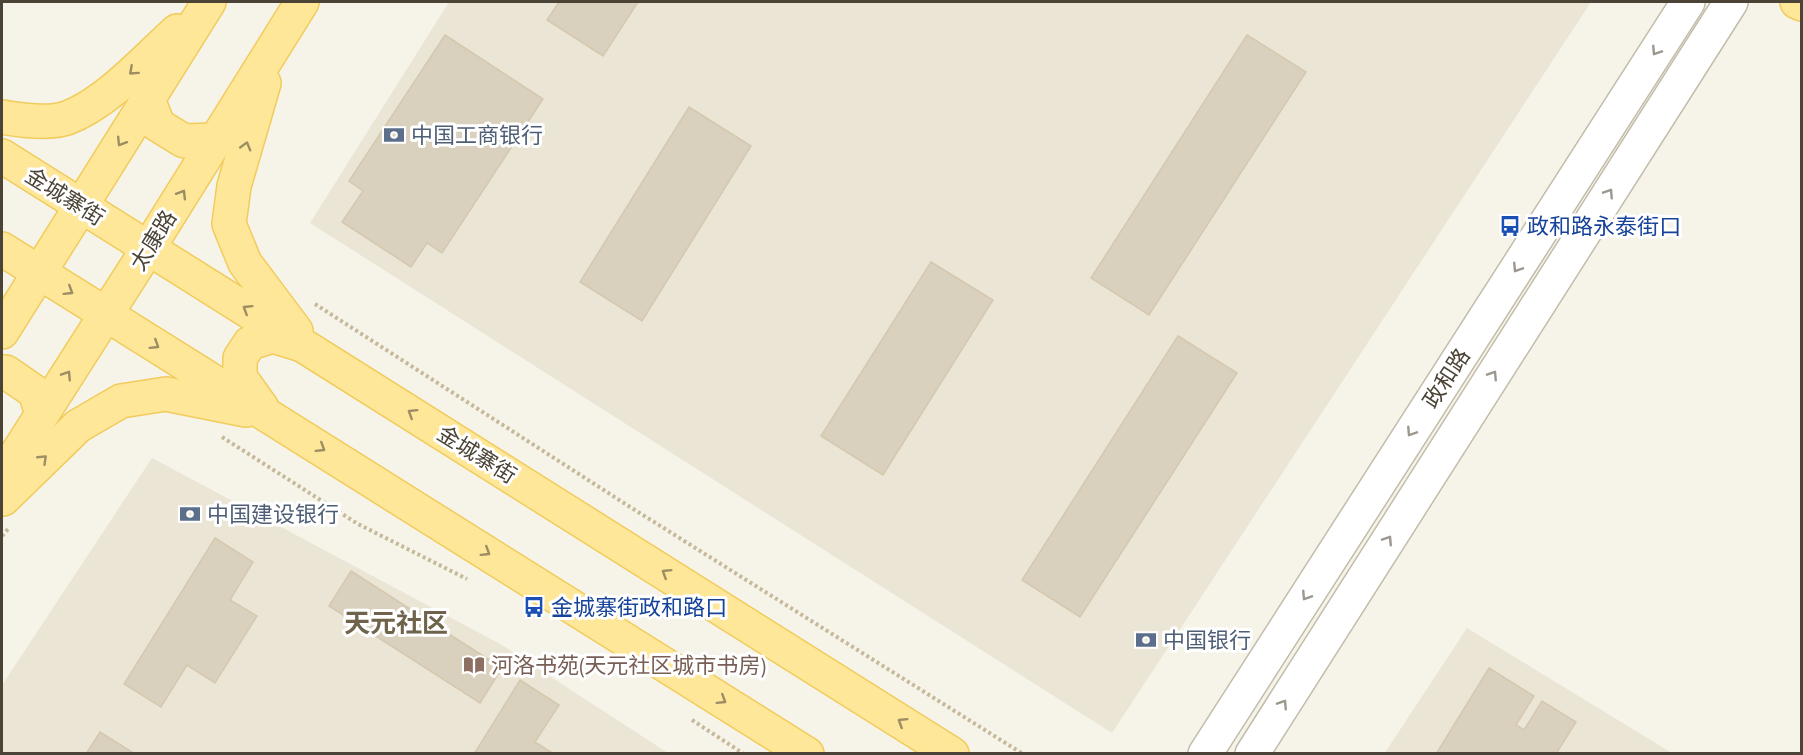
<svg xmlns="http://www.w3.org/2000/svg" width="1803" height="755" viewBox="0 0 1803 755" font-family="'PT Sans Narrow','Noto Sans SC',sans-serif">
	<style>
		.residential { fill: #ebe5d6 }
		.building { fill: #d9d0bd; stroke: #d5c8af; stroke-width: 1.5 }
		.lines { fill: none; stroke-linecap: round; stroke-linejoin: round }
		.minor-casing { stroke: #c3bcaa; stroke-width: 36 }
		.major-casing { stroke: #f1cc5c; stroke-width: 36 }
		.path { stroke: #c6b99a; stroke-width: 4; stroke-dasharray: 3 3; stroke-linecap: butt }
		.minor { stroke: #fff; stroke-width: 33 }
		.major { stroke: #ffe799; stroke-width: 33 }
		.oneway { stroke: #9c9890 }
		.oneway2 { stroke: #9c8d63 }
		.labels { text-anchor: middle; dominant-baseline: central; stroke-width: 6; stroke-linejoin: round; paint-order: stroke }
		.service-label { font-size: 22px; fill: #4e5e75; stroke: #fff; text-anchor: start }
		.street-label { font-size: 22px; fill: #4b4436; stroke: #fff }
		.transit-label { font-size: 22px; fill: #164399; stroke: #fff; text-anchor: start }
		.education-label { font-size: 22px; fill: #785e54; stroke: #fff; text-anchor: start }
		.quarter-label { font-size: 26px; font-weight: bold; fill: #6f634c; stroke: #fff }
	</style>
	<rect width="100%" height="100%" fill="#f6f3e9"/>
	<g class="residential">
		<polygon points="449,2 1591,2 1112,733 310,223"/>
		<polygon points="152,458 502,645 668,753 2,754 2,685"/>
		<polygon points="1467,628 1672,753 1384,754"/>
	</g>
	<g class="building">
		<polygon points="559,2 638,2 603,56 547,20"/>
		<polygon points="445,35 543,99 442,253 427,243 411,267 342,222 363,191 349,181"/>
		<polygon points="1247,35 1306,72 1149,315 1091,278"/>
		<polygon points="689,107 751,146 642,321 580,282"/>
		<polygon points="931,262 993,300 883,475 821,436"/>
		<polygon points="1178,336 1237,373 1080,617 1022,580"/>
		<polygon points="215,538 253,562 230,600 257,616 215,683 187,665 161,707 124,684"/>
		<polygon points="351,571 502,668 480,703 329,606"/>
		<polygon points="1489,668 1534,696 1516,725 1524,730 1542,701 1576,722 1556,754 1436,754"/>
		<polygon points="520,680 559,705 535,742 554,754 474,754"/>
		<polygon points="100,732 135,754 86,754"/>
	</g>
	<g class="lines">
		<defs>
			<g id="minor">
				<polyline points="1205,754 1688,2"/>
				<polyline points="1252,754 1731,2"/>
			</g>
			<g id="major">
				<polyline points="1797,2 1802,4"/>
				<polyline points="264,83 234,186 229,224 245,263 296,331"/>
				<polyline points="148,99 158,125 184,141 215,140"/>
				<path d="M 2,117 C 19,120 50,124 67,118 C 107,103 145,60 177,31"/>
				<polyline points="2,156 952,754"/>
				<polyline points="2,249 807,754"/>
				<polyline points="2,332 209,2"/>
				<polyline points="2,372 6,372 35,392 42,414"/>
				<polyline points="262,408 240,377 240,358 250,343 273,336 299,344"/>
				<polyline points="2,477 149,247 302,2"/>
				<polyline points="3,499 78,426 121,401 166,394 246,410"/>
			</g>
		</defs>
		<use href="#minor" class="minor-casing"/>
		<use href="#major" class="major-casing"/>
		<g class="path">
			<polyline points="315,304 627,505 1023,754"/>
			<polyline points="222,437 358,524 467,579"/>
			<polyline points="2,536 8,529"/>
			<polyline points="692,720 744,754"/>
		</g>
		<use href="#minor" class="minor"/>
		<use href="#major" class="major"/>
	</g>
	<defs><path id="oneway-chevron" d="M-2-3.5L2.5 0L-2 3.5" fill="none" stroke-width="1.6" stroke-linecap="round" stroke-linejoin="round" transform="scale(1.5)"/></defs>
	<g class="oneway">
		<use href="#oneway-chevron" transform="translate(1656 51) rotate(123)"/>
		<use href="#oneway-chevron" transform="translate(1609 193) rotate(-57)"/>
		<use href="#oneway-chevron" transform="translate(1517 268) rotate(123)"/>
		<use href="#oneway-chevron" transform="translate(1493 375) rotate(-57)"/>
		<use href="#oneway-chevron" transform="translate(1411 432) rotate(123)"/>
		<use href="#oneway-chevron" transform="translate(1388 540) rotate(-57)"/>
		<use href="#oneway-chevron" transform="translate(1306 596) rotate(123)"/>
		<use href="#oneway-chevron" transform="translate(1283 704) rotate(-57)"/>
	</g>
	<g class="oneway2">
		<use href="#oneway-chevron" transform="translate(133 71) rotate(138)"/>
		<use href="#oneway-chevron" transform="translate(121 142) rotate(122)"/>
		<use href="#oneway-chevron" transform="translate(246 146) rotate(-74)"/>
		<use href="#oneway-chevron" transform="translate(182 194) rotate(-58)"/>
		<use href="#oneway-chevron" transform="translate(69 291) rotate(32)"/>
		<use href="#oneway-chevron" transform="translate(247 309) rotate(-148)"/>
		<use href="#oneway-chevron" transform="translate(155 345) rotate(32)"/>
		<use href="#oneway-chevron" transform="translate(67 375) rotate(-57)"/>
		<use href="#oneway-chevron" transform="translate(412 413) rotate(-148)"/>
		<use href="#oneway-chevron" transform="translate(321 448) rotate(32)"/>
		<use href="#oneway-chevron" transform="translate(43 459) rotate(-44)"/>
		<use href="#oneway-chevron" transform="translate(486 552) rotate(32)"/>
		<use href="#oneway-chevron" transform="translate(666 573) rotate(-148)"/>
		<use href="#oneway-chevron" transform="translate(722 700) rotate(32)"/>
		<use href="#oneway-chevron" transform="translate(902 722) rotate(-148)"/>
	</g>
	<defs>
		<symbol id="bank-bare" viewBox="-9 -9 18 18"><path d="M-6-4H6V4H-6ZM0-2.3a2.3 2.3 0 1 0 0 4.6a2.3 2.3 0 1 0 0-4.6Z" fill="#5c6f8a" stroke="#fff" stroke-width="2.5" paint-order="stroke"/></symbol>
		<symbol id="bus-bare" viewBox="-9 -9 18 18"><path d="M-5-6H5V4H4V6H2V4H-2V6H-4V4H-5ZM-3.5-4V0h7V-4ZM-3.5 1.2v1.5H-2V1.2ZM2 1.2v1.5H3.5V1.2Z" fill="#1a4fb4" stroke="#fff" stroke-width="2.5" paint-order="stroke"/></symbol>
		<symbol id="library-bare" viewBox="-9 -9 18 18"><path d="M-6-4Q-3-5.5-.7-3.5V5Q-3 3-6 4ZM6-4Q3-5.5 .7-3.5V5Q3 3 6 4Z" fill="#8d6e63" stroke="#fff" stroke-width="2.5" paint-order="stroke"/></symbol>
	</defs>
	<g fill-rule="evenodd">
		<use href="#bank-bare" x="379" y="120" width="30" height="30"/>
		<use href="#bus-bare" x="1495" y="211" width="30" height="30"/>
		<use href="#bank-bare" x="175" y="499" width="30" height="30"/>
		<use href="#bus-bare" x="519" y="592" width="30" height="30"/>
		<use href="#bank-bare" x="1131" y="625" width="30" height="30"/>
		<use href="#library-bare" x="459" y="650" width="30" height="30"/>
	</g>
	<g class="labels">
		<g class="service-label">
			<text x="411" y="135">中国工商银行</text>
			<text x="207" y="514">中国建设银行</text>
			<text x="1163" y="640">中国银行</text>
		</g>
		<g class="street-label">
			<text transform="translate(65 196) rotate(32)">金城寨街</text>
			<text transform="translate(153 240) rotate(-58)">太康路</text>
			<text transform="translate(1446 378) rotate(-57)">政和路</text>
			<text transform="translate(477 454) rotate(32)">金城寨街</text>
		</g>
		<g class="transit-label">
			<text x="1527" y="226">政和路永泰街口</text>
			<text x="551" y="607">金城寨街政和路口</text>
		</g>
		<g class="education-label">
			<text x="491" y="665">河洛书苑(天元社区城市书房)</text>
		</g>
		<g class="quarter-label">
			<text x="396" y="622">天元社区</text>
		</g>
	</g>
	<rect width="1803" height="755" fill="none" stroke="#4b4436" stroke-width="6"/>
</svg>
